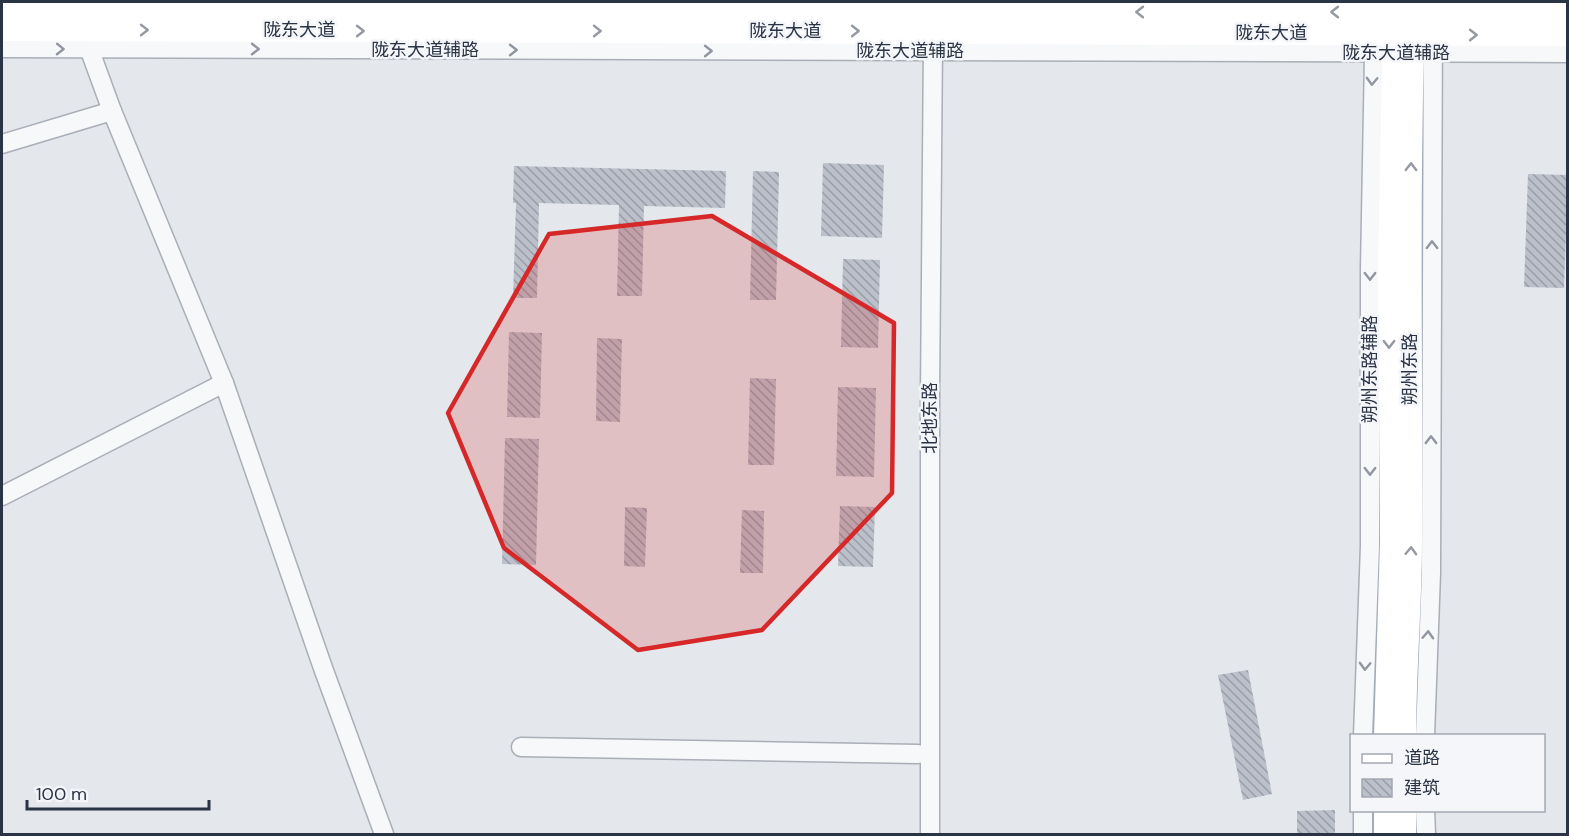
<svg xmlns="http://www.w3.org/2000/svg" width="1569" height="836" viewBox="0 0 1569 836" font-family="'DM Sans','Noto Sans SC',sans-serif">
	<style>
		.building { fill: url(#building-back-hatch) }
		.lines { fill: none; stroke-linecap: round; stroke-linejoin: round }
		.minor-casing { stroke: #a9aeb7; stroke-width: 21 }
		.major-casing { stroke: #a3abb8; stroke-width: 26 }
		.minor { stroke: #f7f8fa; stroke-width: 18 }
		.major { stroke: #fff; stroke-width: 22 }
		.oneway { stroke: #959aa2 }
		.oneway2 { stroke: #9196a0 }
		.marked { fill: #d62828; fill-opacity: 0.2; stroke: #d62828; stroke-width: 4.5; stroke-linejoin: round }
		.labels { text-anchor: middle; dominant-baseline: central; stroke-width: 5; stroke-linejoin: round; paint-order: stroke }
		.street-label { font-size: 18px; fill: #2b3445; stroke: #f4f6f9 }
	</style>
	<defs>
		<pattern id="building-back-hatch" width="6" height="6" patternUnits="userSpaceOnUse" patternTransform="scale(1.5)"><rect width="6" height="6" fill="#bbc0ca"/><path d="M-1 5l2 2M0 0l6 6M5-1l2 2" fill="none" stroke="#989da6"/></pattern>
	</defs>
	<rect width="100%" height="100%" fill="#e4e7ec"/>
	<g class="building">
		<polygon points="823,163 884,165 882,238 821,236"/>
		<polygon points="514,166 726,171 725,208 644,206 642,296 617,296 619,205 539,203 537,298 513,298 516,203 513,203"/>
		<polygon points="753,171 779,172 776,300 750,300"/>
		<polygon points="1528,174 1568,175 1564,288 1524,287"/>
		<polygon points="843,259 880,260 878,348 841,347"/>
		<polygon points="509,332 542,333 540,418 507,417"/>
		<polygon points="597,338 622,339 620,422 596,421"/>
		<polygon points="750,378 776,379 774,465 748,465"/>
		<polygon points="838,387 876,388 874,477 836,476"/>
		<polygon points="505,438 539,439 536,565 502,564"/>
		<polygon points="840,506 875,507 873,567 838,566"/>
		<polygon points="625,507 647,508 645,567 624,566"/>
		<polygon points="742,510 764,511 763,573 740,573"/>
		<polygon points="1248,670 1272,794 1243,800 1218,675"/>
		<polygon points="1335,810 1335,834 1297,834 1297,811"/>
	</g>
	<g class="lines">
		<defs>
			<g id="minor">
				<polyline points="86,40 112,111 224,383 323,668 384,834"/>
				<polyline points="2,48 1568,53"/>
				<polyline points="2,144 112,111"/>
				<polyline points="2,496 224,383"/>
				<polyline points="1363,736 1370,546 1370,269 1375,2"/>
				<polyline points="1425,736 1431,573 1433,2"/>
				<polyline points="521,747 918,754"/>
				<polyline points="1363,810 1363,834"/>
				<polyline points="1425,810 1426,834"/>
				<polyline points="930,834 930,394 933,41"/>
			</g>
			<g id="major">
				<polyline points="2,9 1568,14"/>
				<polyline points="2,30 1568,35"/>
				<polyline points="1385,736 1391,543 1389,267 1394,18"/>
				<path d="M 1405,736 C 1405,670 1411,605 1411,540 C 1412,367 1408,194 1414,21"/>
				<polyline points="1385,810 1385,834"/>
				<polyline points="1405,810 1405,834"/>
			</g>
		</defs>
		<use href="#minor" class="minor-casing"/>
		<use href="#major" class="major-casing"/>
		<use href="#minor" class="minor"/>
		<use href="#major" class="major"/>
	</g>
	<defs><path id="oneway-chevron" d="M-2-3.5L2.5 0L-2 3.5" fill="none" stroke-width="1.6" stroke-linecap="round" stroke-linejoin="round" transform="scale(1.5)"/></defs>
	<g class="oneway">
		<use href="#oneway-chevron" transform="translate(1140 12) rotate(180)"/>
		<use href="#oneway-chevron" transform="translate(1335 12) rotate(180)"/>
		<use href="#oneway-chevron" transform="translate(144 30)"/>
		<use href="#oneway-chevron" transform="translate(360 31)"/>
		<use href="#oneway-chevron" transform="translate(597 31)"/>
		<use href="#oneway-chevron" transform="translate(855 31)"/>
		<use href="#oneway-chevron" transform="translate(1473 35)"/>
		<use href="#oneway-chevron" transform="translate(1411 167) rotate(-89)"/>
		<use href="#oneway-chevron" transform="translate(1389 344) rotate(90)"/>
		<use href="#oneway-chevron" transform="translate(1411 551) rotate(-88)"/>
	</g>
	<g class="oneway2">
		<use href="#oneway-chevron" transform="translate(60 49) rotate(1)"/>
		<use href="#oneway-chevron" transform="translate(255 49)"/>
		<use href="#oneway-chevron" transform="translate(513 50)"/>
		<use href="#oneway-chevron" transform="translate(708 51)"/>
		<use href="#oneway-chevron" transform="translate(1372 81) rotate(92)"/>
		<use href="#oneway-chevron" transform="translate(1432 245) rotate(-90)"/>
		<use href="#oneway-chevron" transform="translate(1370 276) rotate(90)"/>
		<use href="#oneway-chevron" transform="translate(1431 440) rotate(-90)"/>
		<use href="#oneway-chevron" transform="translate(1370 471) rotate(90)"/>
		<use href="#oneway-chevron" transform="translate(1428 635) rotate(-87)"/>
		<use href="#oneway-chevron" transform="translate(1365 666) rotate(92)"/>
	</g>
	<path class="marked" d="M 712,216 L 894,323 L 892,493 L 762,630 L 638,650 L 504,548 L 448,413 L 549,234 Z"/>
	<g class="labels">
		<g class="street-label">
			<text x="299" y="30">陇东大道</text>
			<text x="785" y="31">陇东大道</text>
			<text x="1271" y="33">陇东大道</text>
			<text x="425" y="50">陇东大道辅路</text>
			<text x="910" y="51">陇东大道辅路</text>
			<text x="1396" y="53">陇东大道辅路</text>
			<text transform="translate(1370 369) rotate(-90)">朔州东路辅路</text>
			<text transform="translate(1410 369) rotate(-90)">朔州东路</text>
			<text transform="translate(930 418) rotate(-90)">北地东路</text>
		</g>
	</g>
	<rect width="1569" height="836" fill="none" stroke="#2b3445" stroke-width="6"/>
	<rect x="1350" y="734" width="195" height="78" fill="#f4f6f9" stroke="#a4a8b1" stroke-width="1.5"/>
	<rect x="1362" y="754" width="30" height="9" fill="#ffffff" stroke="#a4a8b1" stroke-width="1.5"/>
	<text x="1404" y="764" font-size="18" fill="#2b3445">道路</text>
	<rect x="1362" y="779" width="30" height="18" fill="url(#building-back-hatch)" stroke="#a4a8b1" stroke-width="1.5"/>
	<text x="1404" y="794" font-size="18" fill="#2b3445">建筑</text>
	<path d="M27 800v9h182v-9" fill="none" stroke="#2b3445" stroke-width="3"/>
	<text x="36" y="800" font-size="18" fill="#2b3445" stroke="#f4f6f9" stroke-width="4.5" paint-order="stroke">100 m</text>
</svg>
